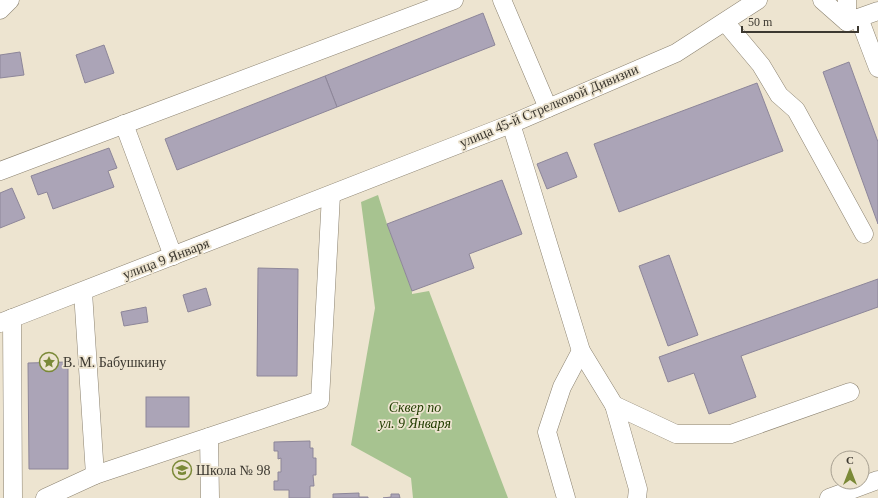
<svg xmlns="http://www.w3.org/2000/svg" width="878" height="498" viewBox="0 0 878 498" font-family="'Times New Roman',serif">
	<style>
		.green { fill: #a7c390 }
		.building { fill: #aba4b7; stroke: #8d8699 }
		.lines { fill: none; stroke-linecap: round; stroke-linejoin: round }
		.minor-casing { stroke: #8b8270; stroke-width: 19 }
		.minor { stroke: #fff; stroke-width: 18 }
		.labels { text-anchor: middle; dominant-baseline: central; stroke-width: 3.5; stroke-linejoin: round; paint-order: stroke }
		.street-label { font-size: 14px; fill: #3c3830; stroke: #ede4d0 }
		.poi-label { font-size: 14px; fill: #3c3830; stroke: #ede4d0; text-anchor: start }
		.park-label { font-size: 14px; font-style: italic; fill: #223c00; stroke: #ede4d0 }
	</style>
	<rect width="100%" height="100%" fill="#ede4d0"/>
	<polygon class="green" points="378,195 387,224 412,291 412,294 429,291 508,498 413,498 411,478 351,445 375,308 361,202"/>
	<g class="building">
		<polygon points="483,13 495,45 337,107 325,76"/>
		<polygon points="104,45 114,73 85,83 76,55"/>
		<polygon points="20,52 24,75 0,78 0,55"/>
		<polygon points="849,62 878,142 878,224 823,72"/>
		<polygon points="325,76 337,107 177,170 165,139"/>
		<polygon points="757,83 783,151 619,212 594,144"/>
		<polygon points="109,148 117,168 108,171 114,187 53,209 47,192 38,195 31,176"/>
		<polygon points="567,152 577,177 547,189 537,164"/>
		<polygon points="502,180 522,234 469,254 474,268 412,291 387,224"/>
		<polygon points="12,188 25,218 0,228 0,193"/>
		<polygon points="669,255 698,335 668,346 639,266"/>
		<polygon points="258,268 298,269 297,376 257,376"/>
		<polygon points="878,279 878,307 741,356 756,397 709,414 694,373 668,382 659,357"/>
		<polygon points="206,288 211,305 188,312 183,295"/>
		<polygon points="146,307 148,322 124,326 121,312"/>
		<polygon points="68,362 68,469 29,469 28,363"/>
		<rect x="146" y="397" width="43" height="30"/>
		<polygon points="310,441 310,448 313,448 313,458 316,458 316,475 313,475 314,486 310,486 310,498 289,498 289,490 274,490 274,481 278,481 278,472 281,472 281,458 278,459 278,451 274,451 274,442"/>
		<polygon points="359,493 359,497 368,497 368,498 333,498 333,494"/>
		<polygon points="391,494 399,494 400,498 383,498 391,497"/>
	</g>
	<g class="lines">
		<defs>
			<g id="minor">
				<polyline points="502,0 548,108"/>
				<polyline points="822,0 847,22 878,11"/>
				<polyline points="847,0 847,22"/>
				<polyline points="0,10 10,0"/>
				<polyline points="859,18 878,68"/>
				<polyline points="725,22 761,65 779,95 796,110 864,234"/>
				<polyline points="124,124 173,256"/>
				<polyline points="511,124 523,162 581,351 614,405 676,434 731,434 850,392"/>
				<polyline points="0,171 454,0"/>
				<polyline points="83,292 95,475"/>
				<polyline points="12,318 13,498"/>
				<polyline points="0,323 511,124 676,53 758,0"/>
				<polyline points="614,405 638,489 637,498"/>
				<polyline points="209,437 210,498"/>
				<polyline points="45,498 95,475 320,400 331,195"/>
				<polyline points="566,498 547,432 562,387 581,351"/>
				<polyline points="829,498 878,480"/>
			</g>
		</defs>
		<use href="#minor" class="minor-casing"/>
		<use href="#minor" class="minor"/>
	</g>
	<defs>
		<symbol id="sight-ring" viewBox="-11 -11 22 22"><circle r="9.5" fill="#ede4d0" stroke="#7a8937" stroke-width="1.5"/><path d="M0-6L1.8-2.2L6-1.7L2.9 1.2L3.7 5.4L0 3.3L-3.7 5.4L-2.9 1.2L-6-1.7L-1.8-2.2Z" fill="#7a8937"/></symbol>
		<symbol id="school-ring" viewBox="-11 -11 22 22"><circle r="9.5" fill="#ede4d0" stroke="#7a8937" stroke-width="1.5"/><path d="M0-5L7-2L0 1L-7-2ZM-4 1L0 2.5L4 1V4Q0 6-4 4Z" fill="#7a8937"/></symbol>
	</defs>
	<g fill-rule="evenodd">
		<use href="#sight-ring" x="38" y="351" width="22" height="22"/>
		<use href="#school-ring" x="171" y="459" width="22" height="22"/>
	</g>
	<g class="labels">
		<g class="street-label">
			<text transform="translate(549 106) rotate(-23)">улица 45-й Стрелковой Дивизии</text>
			<text transform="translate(166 259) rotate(-21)">улица 9 Января</text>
		</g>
		<g class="poi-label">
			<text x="63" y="362">В. М. Бабушкину</text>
			<text x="196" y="470">Школа № 98</text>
		</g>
		<g class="park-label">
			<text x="415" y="407">Сквер по<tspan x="415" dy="16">ул. 9 Января</tspan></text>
		</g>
	</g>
	<g transform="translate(850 470)"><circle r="19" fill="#ede4d0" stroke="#a69f90"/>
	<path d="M0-3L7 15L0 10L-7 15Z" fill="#7a8937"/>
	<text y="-6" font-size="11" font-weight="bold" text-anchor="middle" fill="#3c3830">С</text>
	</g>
	<path d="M742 26v6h116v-6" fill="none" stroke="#3c3830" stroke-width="2"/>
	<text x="748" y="26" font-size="12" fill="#3c3830" stroke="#ede4d0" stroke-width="3" paint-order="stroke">50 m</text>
</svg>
